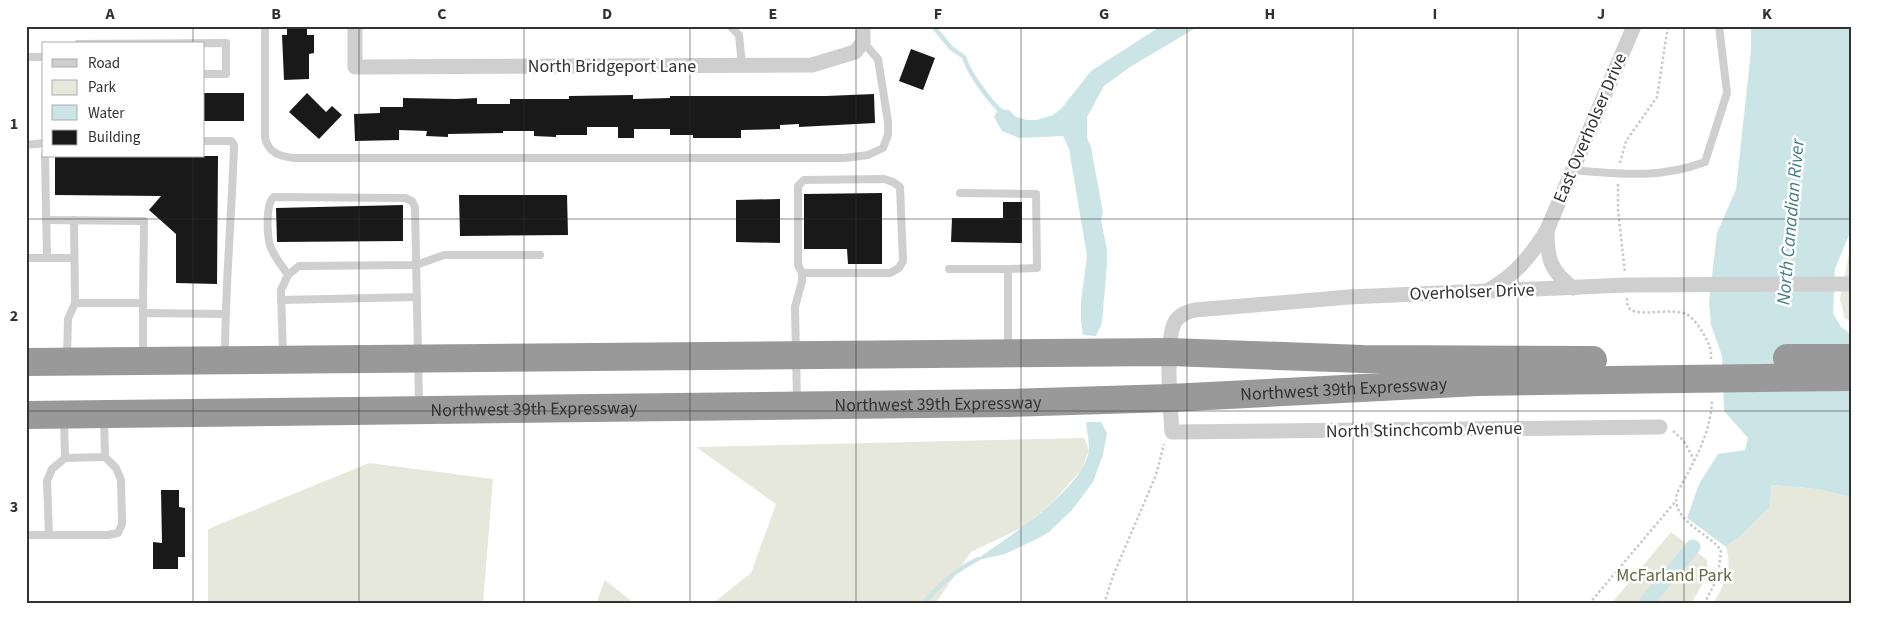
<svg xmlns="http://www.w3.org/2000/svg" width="1877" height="630" viewBox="0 0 1877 630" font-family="'Source Sans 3',sans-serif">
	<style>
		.green { fill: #e7e8dc }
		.water { fill: #cbe5e6 }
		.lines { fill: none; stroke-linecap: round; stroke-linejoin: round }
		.stream { stroke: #cbe5e6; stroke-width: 4.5 }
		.canal { stroke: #cbe5e6; stroke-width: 15 }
		.building { fill: #191919 }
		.path { stroke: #c9c9c9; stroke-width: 2.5; stroke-dasharray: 2.5 2.5; stroke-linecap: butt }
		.lane { stroke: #cfcfcf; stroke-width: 8 }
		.street { stroke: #cfcfcf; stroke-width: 15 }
		.highway { stroke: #999; stroke-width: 28 }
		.highway-bridge { stroke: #999; stroke-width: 28 }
		.grid { fill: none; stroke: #323232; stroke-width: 1; stroke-opacity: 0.55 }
		.labels { text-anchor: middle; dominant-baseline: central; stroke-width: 5; stroke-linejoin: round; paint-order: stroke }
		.street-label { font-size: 18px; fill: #323232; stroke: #fff }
		.park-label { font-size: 18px; fill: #636943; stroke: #fff }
		.water-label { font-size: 19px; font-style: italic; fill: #427f80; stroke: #fff }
		.neatline { fill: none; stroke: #323232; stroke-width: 2 }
		.grid-label { font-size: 16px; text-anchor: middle; font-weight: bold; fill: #323232 }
	</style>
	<rect width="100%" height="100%" fill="#fff"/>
	<g class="green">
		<polygon points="1851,244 1851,320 1845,319 1840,299"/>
		<polygon points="1084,438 1089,450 1082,469 1053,502 1023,527 971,552 935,604 712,604 751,573 776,504 696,447"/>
		<polygon points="369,463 493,479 483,604 208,604 208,529"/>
		<path d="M 1772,485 L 1816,489 L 1851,497 L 1851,604 L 1713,604 C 1724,584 1733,570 1726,547 L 1744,533 L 1769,508 Z"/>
		<polygon points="1671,532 1707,560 1708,574 1691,604 1611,604"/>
		<polygon points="605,579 605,580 635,604 596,604"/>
	</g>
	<g class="water">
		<polygon points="1161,26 1199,26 1130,67 1104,86 1087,117 1087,138 1091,147 1103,213 1101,220 1107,250 1107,264 1102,323 1096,336 1083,335 1081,321 1081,301 1087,256 1069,149 1063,136 1019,138 1002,131 994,117 998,109 1009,110 1016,117 1027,120 1036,120 1053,115 1061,109 1091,71"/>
		<polygon points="1751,26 1851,26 1851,230 1835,269 1833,313 1841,327 1848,332 1851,341 1851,497 1816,489 1772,485 1769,508 1744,533 1726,547 1687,518 1699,484 1718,454 1745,450 1748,438 1724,411 1722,356 1711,325 1709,301 1717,233 1736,189 1751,51"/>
		<path d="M 1086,422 L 1101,422 L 1107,433 L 1103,455 L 1093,482 L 1072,510 L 1049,532 L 1039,538 L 1005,554 L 974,561 C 1004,540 1086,488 1089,449 C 1089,441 1087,431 1086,422 Z"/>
	</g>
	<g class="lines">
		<g class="stream">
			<path d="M 933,26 L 951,48 L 964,57 C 968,72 990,102 1002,112"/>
			<path d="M 923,604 C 938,586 957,569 978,559"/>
		</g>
		<polyline class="canal" points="1645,604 1693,547"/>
	</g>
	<g class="building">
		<polygon points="287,26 307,26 307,35 314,35 314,53 309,54 309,79 284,80 282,35 287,35"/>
		<polygon points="911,49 935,58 923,90 899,81"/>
		<rect x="204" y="93" width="40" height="28"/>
		<polygon points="307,93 326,112 332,106 342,115 319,139 289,112"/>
		<polygon points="874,94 875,123 799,127 799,124 780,125 780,129 741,130 741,138 693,138 693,135 670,135 670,129 634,129 634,138 618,138 618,127 587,127 587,135 556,135 556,137 534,136 534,131 503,131 503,133 448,134 448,137 426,136 427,131 399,130 399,140 355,141 354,114 380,113 380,107 403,107 403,98 456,99 477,98 477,104 510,104 510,99 569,99 569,96 633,95 633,99 670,98 670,96 826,96"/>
		<polygon points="55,156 218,156 217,284 176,283 176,234 149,210 161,196 55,195"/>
		<polygon points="882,193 882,264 848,264 847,249 804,249 804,194"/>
		<polygon points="459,195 567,195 568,235 460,236"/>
		<polygon points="780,199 780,243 736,242 736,200"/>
		<polygon points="1003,202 1022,202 1022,243 951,242 952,218 1003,218"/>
		<polygon points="403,205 403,241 277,242 276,208"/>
		<polygon points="161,490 179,490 179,507 185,508 185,557 178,557 178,569 153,569 153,542 162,543"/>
	</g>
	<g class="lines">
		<g class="path">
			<polyline points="1620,163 1626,141 1657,97 1668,26"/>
			<polyline points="1618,184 1618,210 1625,273"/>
			<path d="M 1627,298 C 1627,302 1627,306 1630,309 C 1640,318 1672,306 1688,315 C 1694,319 1699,327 1703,333 C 1709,344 1711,347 1711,359"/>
			<polyline points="1673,431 1684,441 1694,460"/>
			<polyline points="1104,604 1113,576 1156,475 1164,444"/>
			<polyline points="1589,604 1675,502"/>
			<path d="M 1704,604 L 1718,577 L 1721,550 C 1707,532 1670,520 1677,493 C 1693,463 1711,435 1712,399"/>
		</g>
		<g class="lane">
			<path d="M 265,26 L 265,138 C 269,153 279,156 293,158 L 845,158 L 868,155 L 883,148 L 888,135 L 888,122 L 878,59 L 863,42"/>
			<polyline points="730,26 739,35 742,65"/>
			<polyline points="78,44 226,43 226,74 204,74"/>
			<polyline points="26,57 44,57"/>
			<path d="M 204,141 L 231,141 L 234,145 C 232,215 225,285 225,356"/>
			<polyline points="26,145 44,143"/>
			<polyline points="45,156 47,258"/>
			<path d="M 1572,170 C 1621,174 1659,179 1705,162 L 1727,93 L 1719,26"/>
			<polyline points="960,193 1036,194 1037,268 1008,269 1008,349"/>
			<polyline points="46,220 144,221 143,303"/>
			<polyline points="74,220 75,303 143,303 143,313"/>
			<polyline points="26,258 74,258"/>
			<polyline points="949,269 1008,269"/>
			<path d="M 288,275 C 283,267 275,258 271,248 C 267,238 265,204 274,197 L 405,198 L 412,201 L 415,207 L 419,405"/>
			<polyline points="281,300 417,297"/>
			<polyline points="283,355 281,290 288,275 299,266 416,265 444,255 540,255"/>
			<polyline points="143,356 143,313 225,314"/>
			<polyline points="67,357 68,319 75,303"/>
			<polyline points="797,401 795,307 802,281 802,273 890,273 899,268 903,261 900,187 893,182 884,179 804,180 798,186 798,265 802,273"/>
			<polyline points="64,419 65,458 105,457"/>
			<polyline points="26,535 108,535 118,533 122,524 121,480 116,468 105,457 104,419"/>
			<polyline points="49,535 47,481 52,469 65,458"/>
		</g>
		<g class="street">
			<polyline points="355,26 355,67 812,65 855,52 863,42 863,26"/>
			<path d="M 1547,230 C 1547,258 1550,271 1573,288"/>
			<path d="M 1489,290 C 1516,274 1530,257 1547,230 L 1634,26"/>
			<path d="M 1660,427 L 1172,432 C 1170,410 1165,339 1175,322 C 1180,314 1187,312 1195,310 L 1349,297 L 1626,285 L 1851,284"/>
		</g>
		<g class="highway">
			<polyline points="26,362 1170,352 1363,359 1593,360"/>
			<path id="s1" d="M 26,415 L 1006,403 L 1170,398 L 1478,382 L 1681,379"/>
		</g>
		<g class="highway-bridge">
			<polyline points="1787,358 1851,358"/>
			<polyline points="1681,379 1851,377"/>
		</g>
	</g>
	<path class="grid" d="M 193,26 L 193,44M 359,26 L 359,604M 524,26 L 524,604M 690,26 L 690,604M 856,26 L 856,604M 1021,26 L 1021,604M 1187,26 L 1187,604M 1353,26 L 1353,604M 1518,26 L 1518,604M 1684,26 L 1684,604M 193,156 L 193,604M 26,219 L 1851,219M 26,411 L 1851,411"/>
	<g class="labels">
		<g class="street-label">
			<text x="612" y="66">North Bridgeport Lane</text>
			<text transform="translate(1590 128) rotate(-67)">East Overholser Drive</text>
			<text transform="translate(1472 292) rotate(-2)">Overholser Drive</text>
			<text stroke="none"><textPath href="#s1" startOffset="1318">Northwest 39th Expressway</textPath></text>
			<text stroke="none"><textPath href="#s1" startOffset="912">Northwest 39th Expressway</textPath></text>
			<text stroke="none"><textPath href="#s1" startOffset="508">Northwest 39th Expressway</textPath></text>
			<text transform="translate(1424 430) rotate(-1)">North Stinchcomb Avenue</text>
		</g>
		<g class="park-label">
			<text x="1674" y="575">McFarland Park</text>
		</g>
		<g class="water-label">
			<text transform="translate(1791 222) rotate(-85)">North Canadian River</text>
		</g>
	</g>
	<rect width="1877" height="630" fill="none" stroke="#ffffff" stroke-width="55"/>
	<rect x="42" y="42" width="162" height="115" fill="#ffffff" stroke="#adadad"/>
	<rect x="52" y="59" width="25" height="8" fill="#cfcfcf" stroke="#adadad"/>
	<text x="88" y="68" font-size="15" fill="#323232">Road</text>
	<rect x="52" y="80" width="25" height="15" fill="#e7e8dc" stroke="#adadad"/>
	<text x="88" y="92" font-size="15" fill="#323232">Park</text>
	<rect x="52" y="105" width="25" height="15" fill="#cbe5e6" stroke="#adadad"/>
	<text x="88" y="118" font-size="15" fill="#323232">Water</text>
	<rect x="52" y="130" width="25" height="15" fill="#191919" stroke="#adadad"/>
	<text x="88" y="142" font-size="15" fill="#323232">Building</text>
	<rect x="28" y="28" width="1822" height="574" class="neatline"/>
	<g class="grid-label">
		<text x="110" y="19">A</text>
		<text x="276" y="19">B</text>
		<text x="442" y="19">C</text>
		<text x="607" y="19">D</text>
		<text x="773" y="19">E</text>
		<text x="938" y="19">F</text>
		<text x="1104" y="19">G</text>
		<text x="1270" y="19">H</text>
		<text x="1435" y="19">I</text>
		<text x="1601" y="19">J</text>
		<text x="1767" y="19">K</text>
		<text x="14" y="129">1</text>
		<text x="14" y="321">2</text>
		<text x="14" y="512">3</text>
	</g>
</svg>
